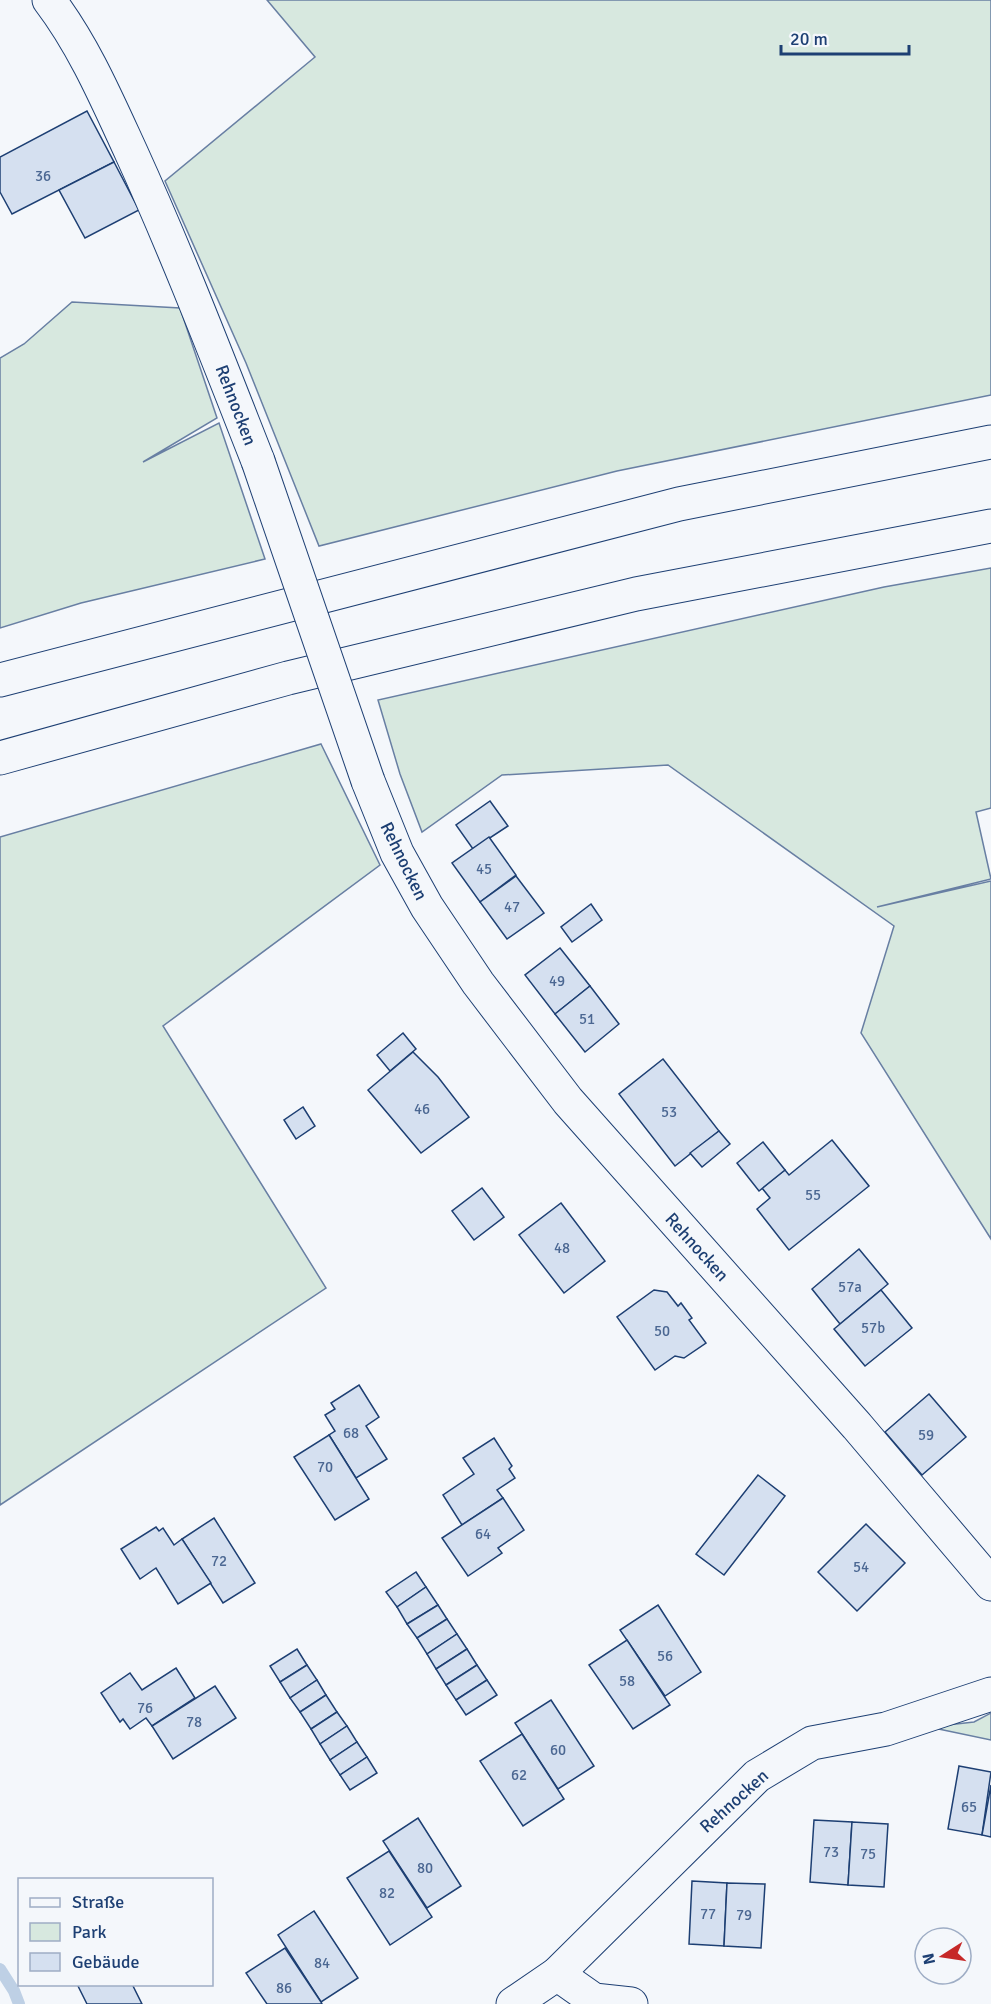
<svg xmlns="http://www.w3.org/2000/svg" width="991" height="2004" viewBox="0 0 991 2004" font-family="Signika,sans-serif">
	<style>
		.green { fill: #d7e8df; stroke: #687fa3; stroke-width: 1.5 }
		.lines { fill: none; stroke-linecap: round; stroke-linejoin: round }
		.stream { stroke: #bed0e5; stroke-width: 12 }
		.building { fill: #d5e0f0; stroke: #1d3f73; stroke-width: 1.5 }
		.street-casing { stroke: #1d3f73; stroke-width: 35 }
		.highway-casing { stroke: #1d3f73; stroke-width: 35 }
		.street { stroke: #f4f7fb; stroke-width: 33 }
		.highway { stroke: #f4f7fb; stroke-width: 33 }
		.street-bridge-casing { stroke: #1d3f73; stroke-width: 35; stroke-linecap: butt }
		.street-bridge { stroke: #f4f7fb; stroke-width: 33 }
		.labels { text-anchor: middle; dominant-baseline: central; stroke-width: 4.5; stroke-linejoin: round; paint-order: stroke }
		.number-label { font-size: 15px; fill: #4b6792 }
		.street-label { font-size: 18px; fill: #1d3f73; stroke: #f4f7fb }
	</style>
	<rect width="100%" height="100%" fill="#f4f7fb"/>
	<g class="green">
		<polygon points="267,0 991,0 991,395 617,471 319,546 246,363 165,181 315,57"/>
		<polygon points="72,302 180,308 217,418 143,462 219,423 265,559 81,603 0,628 0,358 24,344"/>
		<polygon points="991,568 991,808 976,812 991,879 877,907 991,881 991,1239 861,1033 894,926 668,765 502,775 422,832 400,774 378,700 884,587"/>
		<polygon points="321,744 380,865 163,1026 326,1288 0,1505 0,837"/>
		<polygon points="991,1713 991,1740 929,1727 974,1722"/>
	</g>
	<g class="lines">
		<polyline class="stream" points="0,1969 14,1991 19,2004"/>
	</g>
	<g class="building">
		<polygon points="87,111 114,162 12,214 0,192 0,157"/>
		<polygon points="114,162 139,210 85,238 59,190"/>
		<polygon points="490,801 508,826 473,849 456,825"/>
		<polygon points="489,837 516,875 480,902 452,863"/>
		<polygon points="516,876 544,913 507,939 480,902"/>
		<polygon points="591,904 602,920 572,942 561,927"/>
		<polygon points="560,948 590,986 555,1014 525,975"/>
		<polygon points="590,986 619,1024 585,1052 555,1014"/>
		<polygon points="403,1033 416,1049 390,1071 377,1055"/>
		<polygon points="413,1052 438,1077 469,1117 421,1153 368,1090"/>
		<polygon points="663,1059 719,1131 675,1166 619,1094"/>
		<polygon points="303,1107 315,1126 296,1139 284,1120"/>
		<polygon points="719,1131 730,1144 702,1167 690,1153"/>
		<polygon points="832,1140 869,1186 789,1250 757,1209 770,1198 762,1188 785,1170 789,1175"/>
		<polygon points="763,1142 785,1170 759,1191 737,1163"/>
		<polygon points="482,1188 504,1217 474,1240 452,1211"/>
		<polygon points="561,1203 605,1261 564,1293 519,1235"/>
		<polygon points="859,1249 888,1284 840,1324 812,1289"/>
		<polygon points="654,1290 667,1292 678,1306 681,1303 692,1318 689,1320 706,1343 684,1358 675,1356 655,1370 617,1317"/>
		<polygon points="881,1290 912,1328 865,1366 834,1329"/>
		<polygon points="359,1385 379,1417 366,1426 387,1459 356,1478 329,1435 335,1431 325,1415 335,1409 331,1403"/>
		<polygon points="929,1394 966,1437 922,1475 885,1432"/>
		<polygon points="329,1435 369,1499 335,1520 294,1457"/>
		<polygon points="494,1438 512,1466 509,1469 515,1478 497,1490 503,1498 462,1525 443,1495 474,1474 463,1458"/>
		<polygon points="758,1475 785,1496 724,1575 696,1554"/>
		<polygon points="503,1498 524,1530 498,1548 502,1553 468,1576 442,1538"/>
		<polygon points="214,1518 255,1583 223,1603 182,1539"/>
		<polygon points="866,1524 905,1563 857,1611 818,1572"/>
		<polygon points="156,1527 159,1531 163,1528 174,1545 182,1539 211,1583 178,1604 156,1568 140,1579 121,1549"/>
		<polygon points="416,1572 426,1587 397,1607 386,1592"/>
		<polygon points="426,1587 438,1605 407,1624 397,1607"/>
		<polygon points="438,1605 447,1619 417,1638 407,1624"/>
		<polygon points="658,1605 701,1672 665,1696 620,1630"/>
		<polygon points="447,1619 457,1634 427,1654 417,1638"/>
		<polygon points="457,1634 467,1649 436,1669 427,1654"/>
		<polygon points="627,1640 670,1705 633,1729 589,1665"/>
		<polygon points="297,1649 307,1665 280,1682 270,1666"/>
		<polygon points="467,1649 477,1665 446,1685 436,1669"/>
		<polygon points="307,1665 317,1680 290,1698 280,1682"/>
		<polygon points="477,1665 487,1680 456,1700 446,1685"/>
		<polygon points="176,1668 195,1698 152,1726 146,1718 130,1729 123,1719 120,1722 101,1693 130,1673 142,1690"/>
		<polygon points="317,1680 326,1695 300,1712 290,1698"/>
		<polygon points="487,1680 497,1695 466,1715 456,1700"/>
		<polygon points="215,1686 236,1718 173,1759 152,1726"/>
		<polygon points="326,1695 337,1712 311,1729 300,1712"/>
		<polygon points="551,1700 594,1766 558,1789 515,1723"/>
		<polygon points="337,1712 347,1726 320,1744 311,1729"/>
		<polygon points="347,1726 357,1742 330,1760 320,1744"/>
		<polygon points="522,1734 564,1799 523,1826 480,1761"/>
		<polygon points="357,1742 367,1757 340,1775 330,1760"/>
		<polygon points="367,1757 377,1773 350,1790 340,1775"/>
		<polygon points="959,1766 991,1772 982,1835 948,1829"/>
		<polygon points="991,1785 991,1837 982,1835"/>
		<polygon points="418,1818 461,1886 427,1908 383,1841"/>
		<polygon points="814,1820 852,1822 848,1885 810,1882"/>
		<polygon points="852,1822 888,1824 884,1887 848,1885"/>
		<polygon points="389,1851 432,1917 390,1945 347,1878"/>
		<polygon points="692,1881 727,1883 724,1946 689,1944"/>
		<polygon points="727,1883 765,1884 761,1948 724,1946"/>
		<polygon points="314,1911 358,1978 321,2002 278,1935"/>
		<polygon points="285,1948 321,2002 322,2004 267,2004 246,1973"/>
		<polygon points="77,1984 132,1984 142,2004 87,2004"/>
	</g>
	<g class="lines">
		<defs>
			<g id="street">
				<path d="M 49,0 C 84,46 107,100 131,152 C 177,253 217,357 258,461"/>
				<polyline points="368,781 397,853 427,907 478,983 568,1101 857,1426 991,1584"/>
				<polyline points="557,1974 594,2000 631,2004"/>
				<polyline points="513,2004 557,1974 757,1776 812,1743 886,1729 991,1694"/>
			</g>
			<g id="highway">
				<polyline points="0,680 679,504 991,442"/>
				<polyline points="0,758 288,678 636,594 991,526"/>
			</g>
		</defs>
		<use href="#street" class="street-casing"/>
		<use href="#highway" class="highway-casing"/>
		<use href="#street" class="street"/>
		<use href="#highway" class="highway"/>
		<defs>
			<polyline id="street-bridge" points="258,461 368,781"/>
		</defs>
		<use href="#street-bridge" class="street-bridge-casing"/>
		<use href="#street-bridge" class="street-bridge"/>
	</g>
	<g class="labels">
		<g class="number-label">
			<text x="43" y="176">36</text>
			<text x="484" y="869">45</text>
			<text x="512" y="907">47</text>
			<text x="557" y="981">49</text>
			<text x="587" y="1019">51</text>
			<text x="422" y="1109">46</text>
			<text x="669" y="1112">53</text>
			<text x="813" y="1195">55</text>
			<text x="562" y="1248">48</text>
			<text x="850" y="1287">57a</text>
			<text x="873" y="1328">57b</text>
			<text x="662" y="1331">50</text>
			<text x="351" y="1433">68</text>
			<text x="926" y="1435">59</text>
			<text x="325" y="1467">70</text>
			<text x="483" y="1534">64</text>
			<text x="219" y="1561">72</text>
			<text x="861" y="1567">54</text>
			<text x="665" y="1656">56</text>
			<text x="627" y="1681">58</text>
			<text x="145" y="1708">76</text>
			<text x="194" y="1722">78</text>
			<text x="558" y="1750">60</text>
			<text x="519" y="1775">62</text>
			<text x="969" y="1807">65</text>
			<text x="831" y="1852">73</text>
			<text x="868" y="1854">75</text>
			<text x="425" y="1868">80</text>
			<text x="387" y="1893">82</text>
			<text x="708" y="1914">77</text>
			<text x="744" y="1915">79</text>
			<text x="322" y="1963">84</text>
			<text x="284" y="1988">86</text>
		</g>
		<g class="street-label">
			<text transform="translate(236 405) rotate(69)">Rehnocken</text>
			<text transform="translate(404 861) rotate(64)">Rehnocken</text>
			<text transform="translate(697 1247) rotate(48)">Rehnocken</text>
			<text transform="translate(734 1801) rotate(-42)">Rehnocken</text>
		</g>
	</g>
	<rect x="18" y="1878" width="195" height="108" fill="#f4f7fb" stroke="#9eadc5" stroke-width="1.5"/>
	<rect x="30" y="1898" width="30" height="9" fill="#f4f7fb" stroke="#9eadc5" stroke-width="1.5"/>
	<text x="72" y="1908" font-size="18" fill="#1d3f73">Straße</text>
	<rect x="30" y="1923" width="30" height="18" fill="#d7e8df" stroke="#9eadc5" stroke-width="1.5"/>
	<text x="72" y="1938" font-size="18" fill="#1d3f73">Park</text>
	<rect x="30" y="1953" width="30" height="18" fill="#d5e0f0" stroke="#9eadc5" stroke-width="1.5"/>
	<text x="72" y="1968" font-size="18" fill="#1d3f73">Gebäude</text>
	<g transform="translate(943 1956) rotate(258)"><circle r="28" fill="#f4f7fb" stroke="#9eadc5" stroke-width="1.5"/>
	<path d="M0-4.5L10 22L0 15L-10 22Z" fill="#c62828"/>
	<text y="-9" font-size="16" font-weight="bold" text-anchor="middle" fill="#1d3f73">N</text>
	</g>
	<path d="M781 45v9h128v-9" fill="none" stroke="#1d3f73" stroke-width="3"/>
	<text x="790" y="45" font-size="18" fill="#1d3f73" stroke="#f4f7fb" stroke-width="4.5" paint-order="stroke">20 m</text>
</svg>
